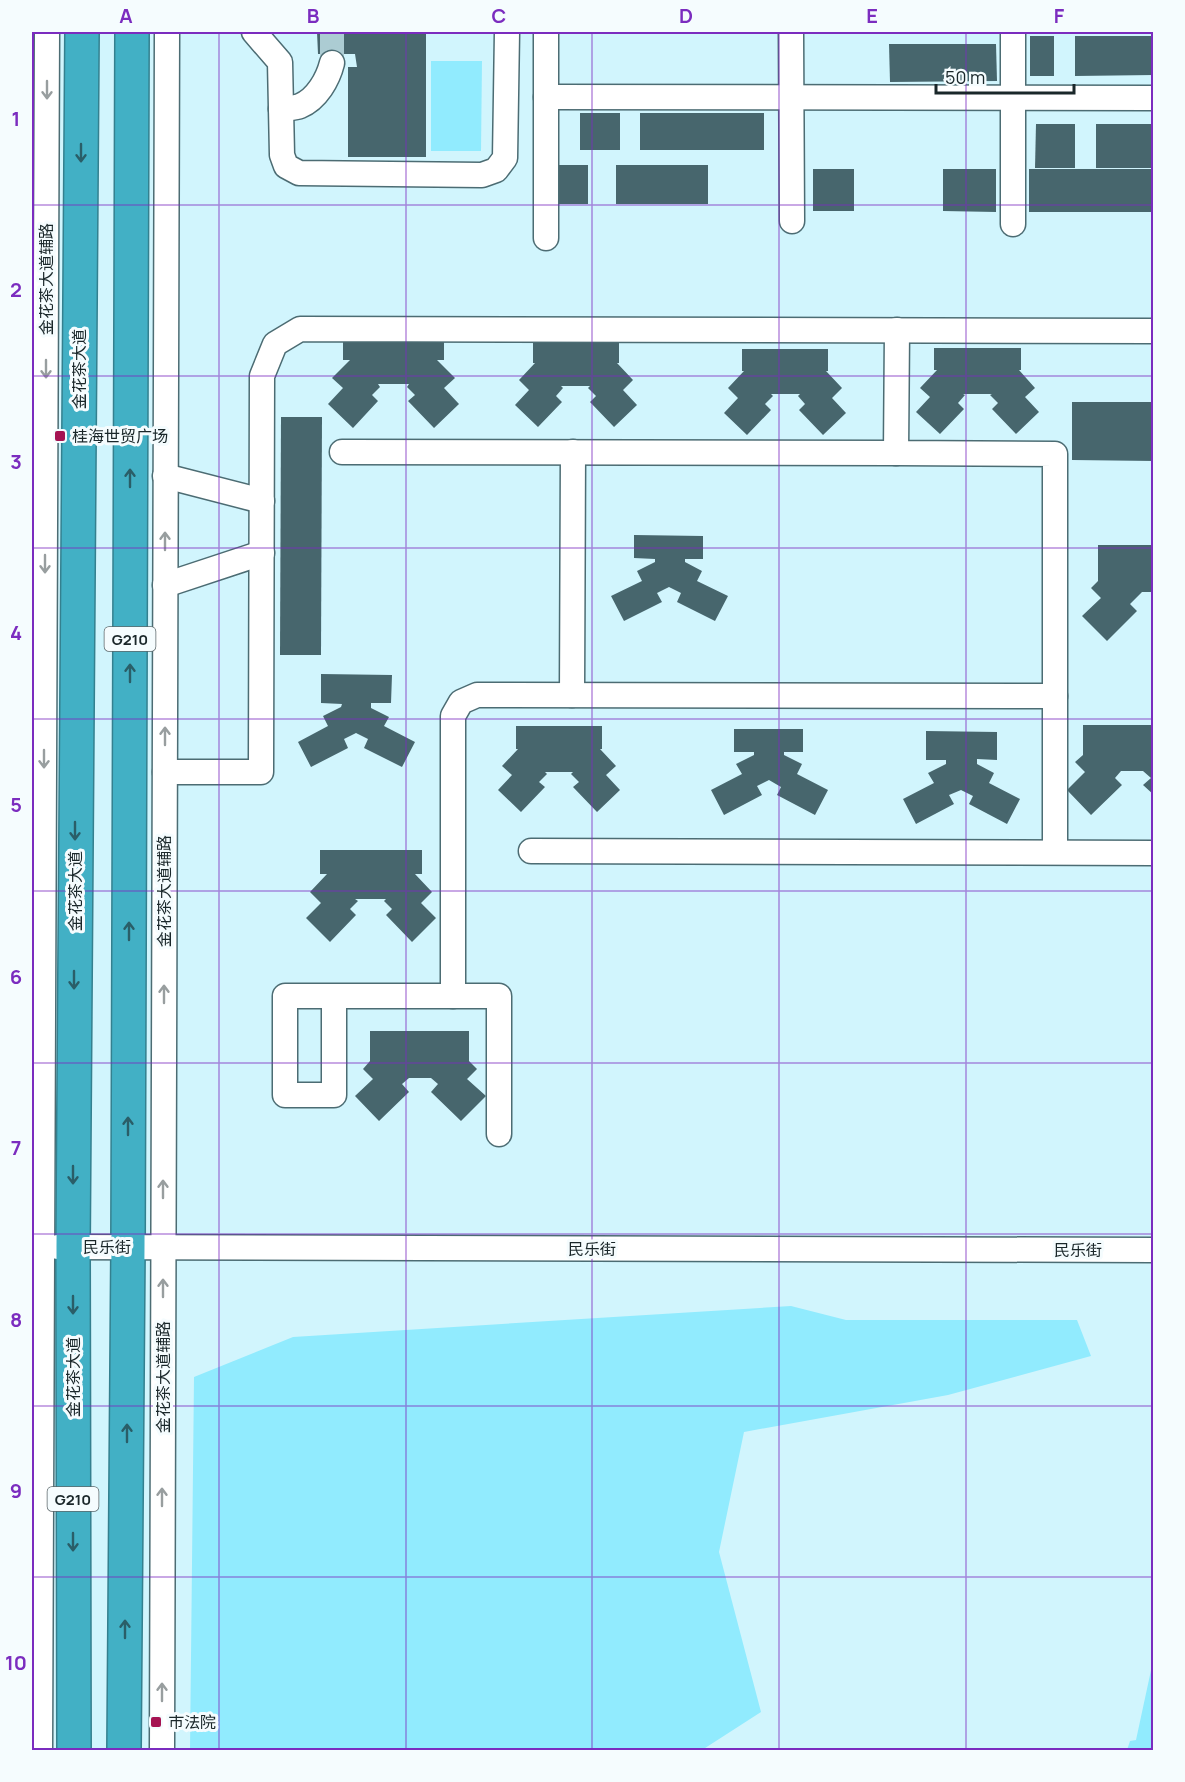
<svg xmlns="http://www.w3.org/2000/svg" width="1185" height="1782" viewBox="0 0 1185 1782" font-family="Manrope,'Noto Sans SC',sans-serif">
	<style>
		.green { fill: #91ebfe }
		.building { fill: #47666d }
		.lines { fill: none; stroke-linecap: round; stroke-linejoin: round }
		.minor-tunnel { stroke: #acccd3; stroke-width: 24; stroke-dasharray: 24 12; stroke-linecap: butt }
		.minor-casing { stroke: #4c6c73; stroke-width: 27 }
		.highway-casing { stroke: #34808f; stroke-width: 36 }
		.minor { stroke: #fff; stroke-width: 24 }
		.highway { stroke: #42b0c5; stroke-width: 33 }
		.oneway { stroke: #989e9f }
		.oneway2 { stroke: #2a5e68 }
		.grid { fill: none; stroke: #7b2cbf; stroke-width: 1.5; stroke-opacity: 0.55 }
		.poi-dot { fill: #a51452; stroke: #f5fcfe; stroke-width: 2 }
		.labels { text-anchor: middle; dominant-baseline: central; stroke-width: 6; stroke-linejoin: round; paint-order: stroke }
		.shield { fill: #f5fcfe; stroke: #5c676a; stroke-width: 1.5 }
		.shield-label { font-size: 15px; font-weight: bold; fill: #1a272a }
		.street-label { font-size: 16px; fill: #1a272a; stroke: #f5fcfe }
		.poi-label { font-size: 16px; fill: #1a272a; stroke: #f5fcfe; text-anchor: start }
		.neatline { fill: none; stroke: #7b2cbf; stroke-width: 2 }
		.grid-label { font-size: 20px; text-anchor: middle; font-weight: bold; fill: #7b2cbf }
	</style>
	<rect width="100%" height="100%" fill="#d1f5fd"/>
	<g class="green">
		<polygon points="431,61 482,61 481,151 431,151"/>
		<polygon points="791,1306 846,1320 1077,1320 1091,1356 948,1395 744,1432 719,1552 761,1712 702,1750 190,1750 194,1377 293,1337"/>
		<polygon points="1153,1661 1153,1750 1127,1750 1130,1741 1136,1740"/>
	</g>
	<g class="building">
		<polygon points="317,32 426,32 426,157 348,157 348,67 357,67 355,54 318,54"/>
		<rect x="1030" y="36" width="24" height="40"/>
		<polygon points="1075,36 1154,36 1154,75 1075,76"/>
		<polygon points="889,44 996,44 997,81 890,82"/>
		<rect x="580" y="113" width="40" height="37"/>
		<rect x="640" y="113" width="124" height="37"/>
		<polygon points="1036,124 1075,124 1075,168 1035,168"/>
		<rect x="1096" y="124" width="58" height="44"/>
		<rect x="559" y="165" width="29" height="39"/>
		<rect x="616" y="165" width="92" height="39"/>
		<rect x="813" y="169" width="41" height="42"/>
		<polygon points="943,169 996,169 996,212 943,211"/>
		<rect x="1029" y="169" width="125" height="43"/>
		<polygon points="343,336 444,336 444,360 437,360 455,378 444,388 459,404 434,428 408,401 415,395 407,387 409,384 378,384 380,387 372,395 378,401 353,428 328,404 343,388 332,378 350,360 343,360"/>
		<polygon points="533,341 619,341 619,363 617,363 633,380 623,390 637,405 614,427 590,402 596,396 588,388 590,386 561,386 563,388 556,396 562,402 538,427 515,405 529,390 519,380 535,363 533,363"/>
		<polygon points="934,348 1021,348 1021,370 1019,370 1035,388 1025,397 1039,412 1016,434 992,409 998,403 990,395 992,394 963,394 965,395 958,403 964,409 940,434 916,412 930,397 920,388 937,370 934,370"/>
		<polygon points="742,349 828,349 828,371 826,371 842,388 832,398 846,413 823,435 799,410 805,404 798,396 800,394 771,394 773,396 765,404 771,410 747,435 724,413 738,398 728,388 744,371 742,371"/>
		<polygon points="1072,402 1154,402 1154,461 1072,460"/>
		<polygon points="281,417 322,417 321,655 280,655"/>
		<polygon points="634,535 703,536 703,559 685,559 685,562 702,571 697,581 728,596 715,621 677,602 681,593 669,587 657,593 662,602 624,621 611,596 642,581 637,571 655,562 655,559 634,558"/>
		<polygon points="1098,545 1154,545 1154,592 1142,592 1130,604 1137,611 1107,641 1082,616 1101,598 1091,588 1098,581"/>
		<polygon points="321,674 392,675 391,703 371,703 371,708 389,717 384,726 415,742 402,767 364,748 368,739 356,733 344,739 348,748 311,767 298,742 328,726 323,716 341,707 342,704 321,703"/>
		<polygon points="1083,725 1154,725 1154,795 1143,785 1151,778 1143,771 1121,771 1115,778 1122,785 1091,815 1067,790 1085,772 1075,762 1083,755"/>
		<polygon points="516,726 602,726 602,749 600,749 616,766 606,775 620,790 597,812 573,787 579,782 571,774 573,772 545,772 547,774 539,782 545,787 521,812 498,790 512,775 502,766 518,749 516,749"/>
		<polygon points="734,729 803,729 803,752 784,752 784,755 802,764 797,774 828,790 815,815 777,795 781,787 769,780 757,786 762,795 724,815 711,790 742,774 736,764 754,755 754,752 734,752"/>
		<polygon points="926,731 997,732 997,760 977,759 977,764 994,773 989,783 1020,799 1007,824 969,804 973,796 961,790 949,795 954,804 916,824 903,799 934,783 928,773 946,764 946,760 926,760"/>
		<polygon points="320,850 422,850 422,874 415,874 432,892 421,903 436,918 412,942 386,915 392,909 384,901 386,899 355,899 358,901 350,909 356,915 330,942 306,918 321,903 310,892 327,874 320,874"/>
		<polygon points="370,1031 469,1031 469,1061 477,1069 467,1079 486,1096 461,1121 431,1092 438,1084 431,1078 409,1078 402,1084 409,1092 379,1121 355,1096 373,1079 363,1069 370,1061"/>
	</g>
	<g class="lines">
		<polyline class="minor-tunnel" points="332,32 332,63"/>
		<defs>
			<g id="minor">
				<polyline points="254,32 280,62 282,155 286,166 299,173 482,175 496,170 505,158 507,32"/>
				<polyline points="791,32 792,221"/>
				<polyline points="546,97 1154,98"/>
				<path d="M 281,109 C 287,108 295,108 300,106 C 317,99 328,79 332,63"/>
				<polyline points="1013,224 1013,32"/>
				<polyline points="546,238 546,32"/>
				<polyline points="897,330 896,453 1055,454 1055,696"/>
				<polyline points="342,452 896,453"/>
				<polyline points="165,476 262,501"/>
				<polyline points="165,585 262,553"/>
				<polyline points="572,695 573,452"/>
				<polyline points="165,772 261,772 262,376 275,344 300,329 1154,331"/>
				<polyline points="531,851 1154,853"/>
				<polyline points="334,996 334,1095 285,1095 285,996 499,996 499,1134"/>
				<polyline points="453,996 453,716 461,702 477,695 1055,696 1055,852"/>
				<polyline points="58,1247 1154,1250"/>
				<polyline points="40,1750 47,32"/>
				<polyline points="162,1750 167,32"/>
			</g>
			<g id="highway">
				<polyline points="74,1750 73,1247 82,32"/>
				<polyline points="124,1750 128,1247 132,32"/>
			</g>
		</defs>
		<use href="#minor" class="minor-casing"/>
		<use href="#highway" class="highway-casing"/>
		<use href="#minor" class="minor"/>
		<use href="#highway" class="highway"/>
	</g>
	<defs><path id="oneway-shaft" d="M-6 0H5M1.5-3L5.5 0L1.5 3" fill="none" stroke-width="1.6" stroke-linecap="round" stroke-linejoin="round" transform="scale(1.5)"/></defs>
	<g class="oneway">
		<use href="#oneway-shaft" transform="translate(47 90) rotate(90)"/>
		<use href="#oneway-shaft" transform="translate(46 369) rotate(90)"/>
		<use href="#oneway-shaft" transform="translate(165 541) rotate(-90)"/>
		<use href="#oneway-shaft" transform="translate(45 564) rotate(90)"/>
		<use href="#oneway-shaft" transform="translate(165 736) rotate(-90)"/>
		<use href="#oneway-shaft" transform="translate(44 759) rotate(90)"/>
		<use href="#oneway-shaft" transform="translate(164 994) rotate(-90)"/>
		<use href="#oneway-shaft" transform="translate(163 1189) rotate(-90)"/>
		<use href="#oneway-shaft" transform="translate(163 1288) rotate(-90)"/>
		<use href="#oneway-shaft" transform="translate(162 1497) rotate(-90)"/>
		<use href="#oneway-shaft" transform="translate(162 1692) rotate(-90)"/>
	</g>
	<g class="oneway2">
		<use href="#oneway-shaft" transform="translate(81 153) rotate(90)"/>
		<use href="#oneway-shaft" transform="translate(130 478) rotate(-90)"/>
		<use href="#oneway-shaft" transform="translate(130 673) rotate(-90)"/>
		<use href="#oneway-shaft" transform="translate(75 831) rotate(90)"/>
		<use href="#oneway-shaft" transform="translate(129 931) rotate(-90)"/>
		<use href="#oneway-shaft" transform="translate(74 980) rotate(90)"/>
		<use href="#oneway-shaft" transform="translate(128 1126) rotate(-90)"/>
		<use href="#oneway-shaft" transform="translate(73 1175) rotate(90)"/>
		<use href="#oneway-shaft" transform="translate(73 1305) rotate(90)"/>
		<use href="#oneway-shaft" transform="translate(127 1433) rotate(-90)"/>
		<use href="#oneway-shaft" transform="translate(73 1542) rotate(90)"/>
		<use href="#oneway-shaft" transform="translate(125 1629) rotate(-90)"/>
	</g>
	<path class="grid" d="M 219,32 L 219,1750M 406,32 L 406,1750M 592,32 L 592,1750M 779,32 L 779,1750M 966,32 L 966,1750M 32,205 L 1154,205M 32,376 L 1154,376M 32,548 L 1154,548M 32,719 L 1154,719M 32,891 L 1154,891M 32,1063 L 1154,1063M 32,1234 L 1154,1234M 32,1406 L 1154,1406M 32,1577 L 1154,1577"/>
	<g class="poi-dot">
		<rect x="54" y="430" width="12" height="12" rx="3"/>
		<rect x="150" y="1716" width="12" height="12" rx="3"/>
	</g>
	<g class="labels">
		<g class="shield">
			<rect x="104.5" y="627" width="51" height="24" rx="4.5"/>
			<rect x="47.5" y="1487" width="51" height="24" rx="4.5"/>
		</g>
		<g class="shield-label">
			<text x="130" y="639">G210</text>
			<text x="73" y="1499">G210</text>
		</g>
		<g class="street-label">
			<text transform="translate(46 279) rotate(-90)">金花茶大道辅路</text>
			<text transform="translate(79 369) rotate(-90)">金花茶大道</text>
			<text transform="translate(75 891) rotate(-90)">金花茶大道</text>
			<text transform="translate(164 891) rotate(-90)">金花茶大道辅路</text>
			<text x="107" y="1247">民乐街</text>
			<text x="592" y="1249">民乐街</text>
			<text x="1078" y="1250">民乐街</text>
			<text transform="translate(73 1377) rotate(-90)">金花茶大道</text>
			<text transform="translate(163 1377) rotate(-90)">金花茶大道辅路</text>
		</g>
		<g class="poi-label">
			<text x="72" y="436">桂海世贸广场</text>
			<text x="168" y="1722">巿法院</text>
		</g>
	</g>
	<rect width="1185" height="1782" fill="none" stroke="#f5fcfe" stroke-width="66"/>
	<path d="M936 84v9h138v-9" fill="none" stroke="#1a272a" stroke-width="3"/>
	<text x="945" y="84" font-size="18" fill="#1a272a" stroke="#f5fcfe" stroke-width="4.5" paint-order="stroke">50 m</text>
	<rect x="33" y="33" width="1119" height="1716" class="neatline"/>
	<g class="grid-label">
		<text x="126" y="23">A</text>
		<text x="313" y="23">B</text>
		<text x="499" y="23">C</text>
		<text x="686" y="23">D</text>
		<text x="872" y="23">E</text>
		<text x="1059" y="23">F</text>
		<text x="16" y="126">1</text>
		<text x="16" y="297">2</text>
		<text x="16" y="469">3</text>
		<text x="16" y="640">4</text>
		<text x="16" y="812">5</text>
		<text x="16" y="984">6</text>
		<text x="16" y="1155">7</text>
		<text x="16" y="1327">8</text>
		<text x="16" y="1498">9</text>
		<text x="16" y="1670">10</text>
	</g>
</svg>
